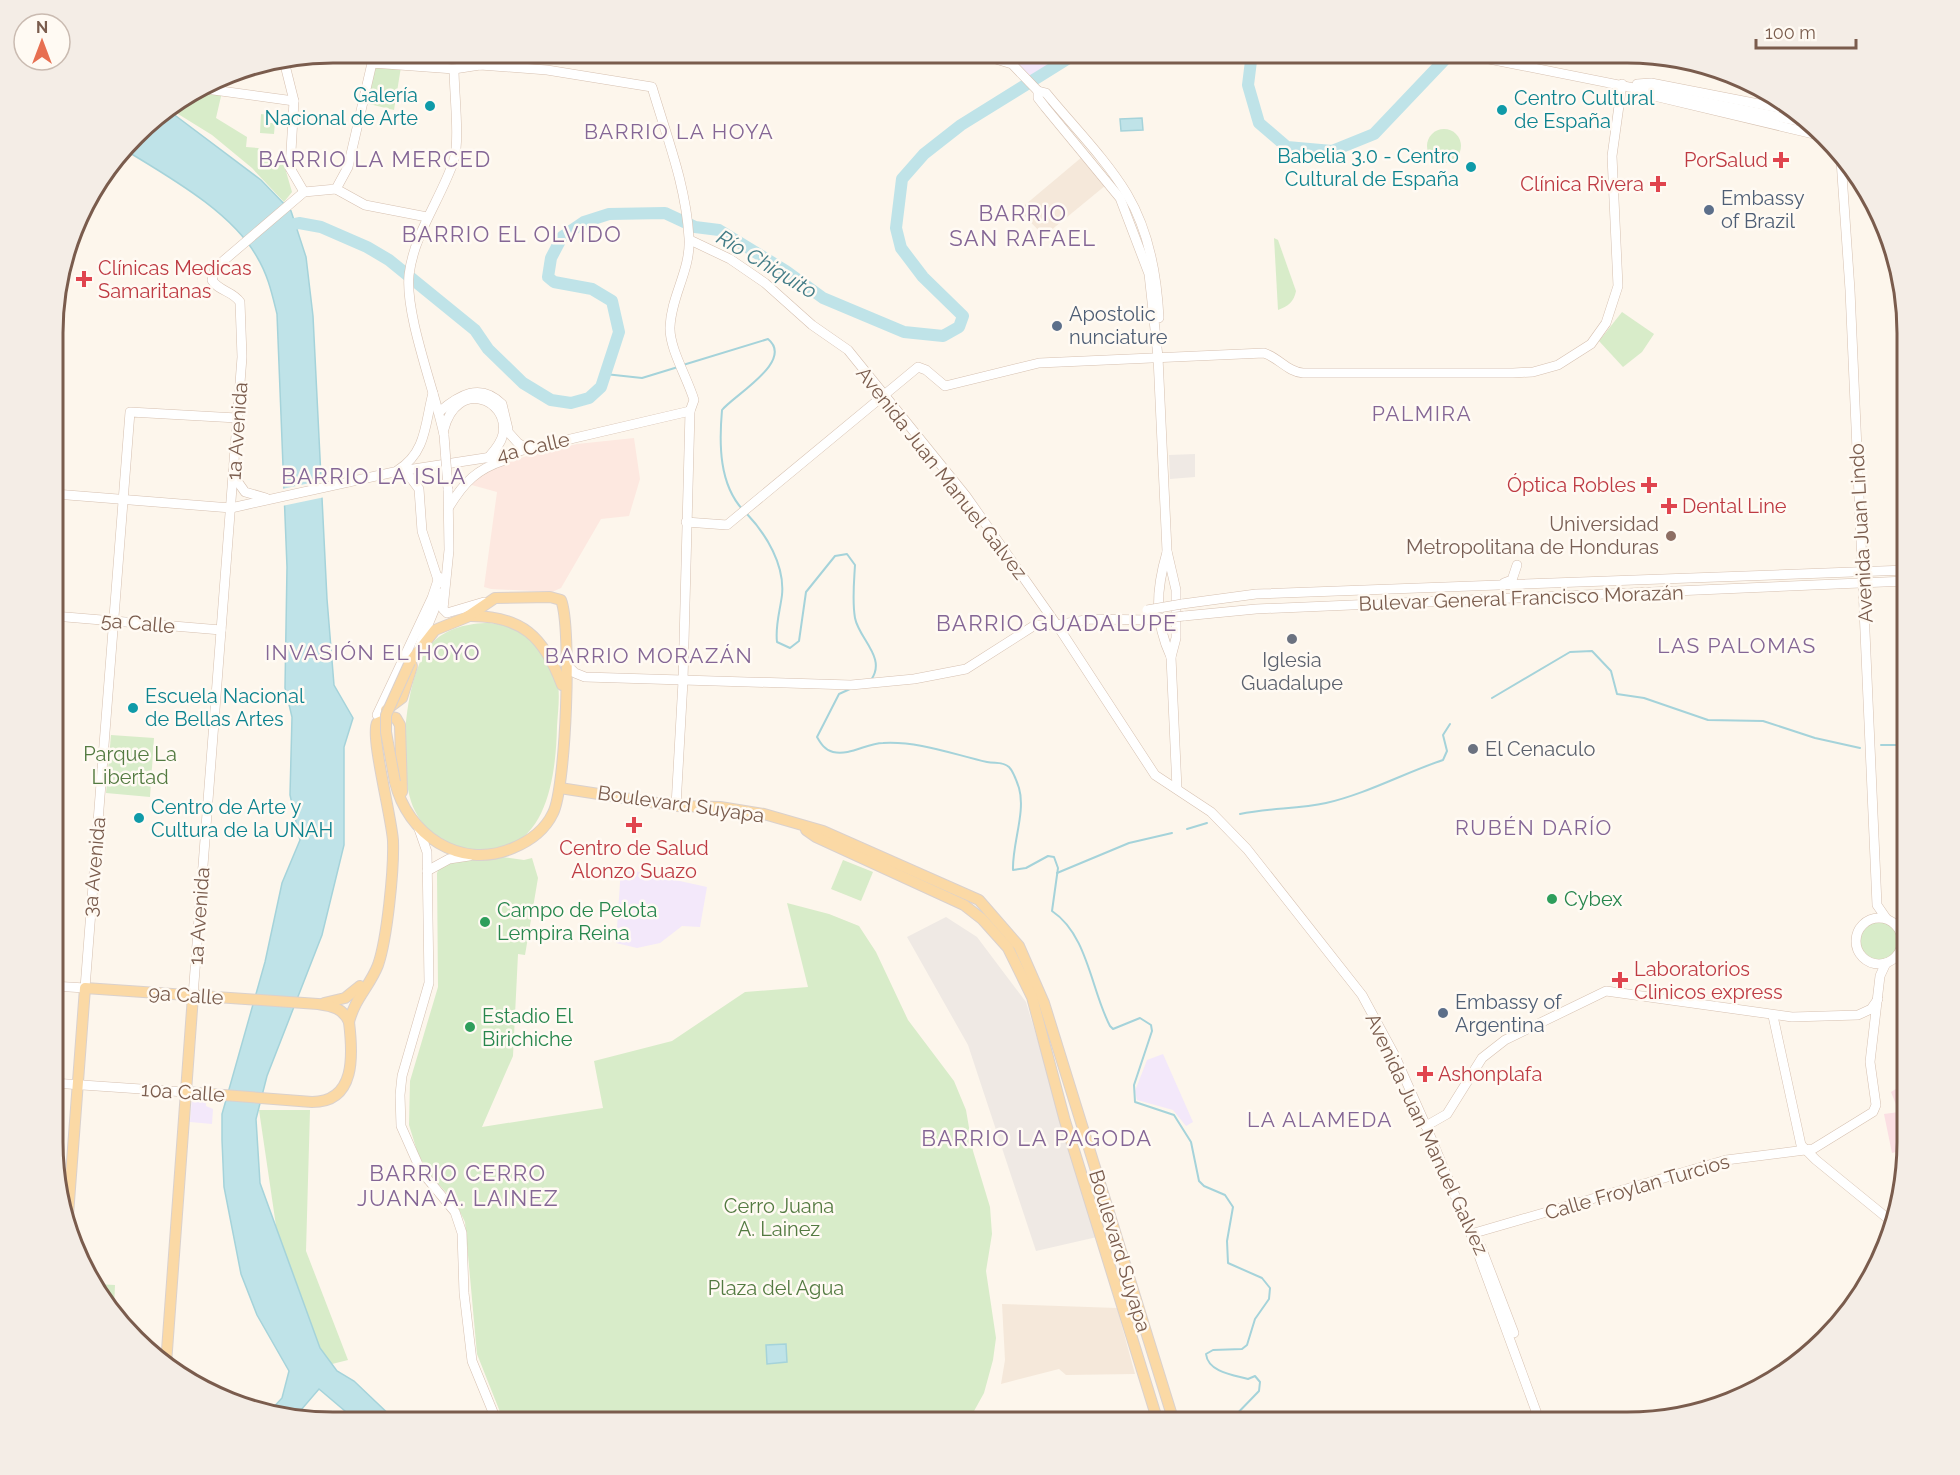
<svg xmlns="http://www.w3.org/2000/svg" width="1960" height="1475" viewBox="0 0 1960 1475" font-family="Raleway,sans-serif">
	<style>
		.residential { fill: #f5e8da }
		.commercial { fill: #fde8e0 }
		.industrial { fill: #efe9e4 }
		.education { fill: #f3e8fa }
		.medical { fill: #fbdfe3 }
		.green { fill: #d8ecc9 }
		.water { fill: #bfe3e8; stroke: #a5d3da; stroke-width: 1.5 }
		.pier { fill: #fdf6ec }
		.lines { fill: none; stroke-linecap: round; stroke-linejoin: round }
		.stream { stroke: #a5d3da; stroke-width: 2 }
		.river { stroke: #bfe3e8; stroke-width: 12 }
		.secondary-casing { stroke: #d6c0b0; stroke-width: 10 }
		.primary-casing { stroke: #dad1cd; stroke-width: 12 }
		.secondary { stroke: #fff; stroke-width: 9 }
		.primary { stroke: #fbd9a5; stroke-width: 10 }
		.secondary-bridge-casing { stroke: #d6c0b0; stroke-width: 10; stroke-linecap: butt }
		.primary-bridge-casing { stroke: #dad1cd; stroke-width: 12; stroke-linecap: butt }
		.secondary-bridge { stroke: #fff; stroke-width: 9 }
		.primary-bridge { stroke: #fbd9a5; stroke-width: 10 }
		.culture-dot { fill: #0f9aa8; stroke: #fffaf3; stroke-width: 2 }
		.health-dot { fill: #e0444e; stroke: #fffaf3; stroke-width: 2 }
		.service-dot { fill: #5c6f8a; stroke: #fffaf3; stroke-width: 2 }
		.education-dot { fill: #8d6e63; stroke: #fffaf3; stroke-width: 2 }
		.worship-dot { fill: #6b7280; stroke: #fffaf3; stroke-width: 2 }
		.leisure-dot { fill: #2e9e5b; stroke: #fffaf3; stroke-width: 2 }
		.labels { text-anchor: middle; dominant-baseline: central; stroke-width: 5; stroke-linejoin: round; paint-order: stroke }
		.culture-label { font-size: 20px; fill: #0d838f; stroke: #fffaf3; text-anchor: start }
		.health-label { font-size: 20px; fill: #be3a42; stroke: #fffaf3; text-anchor: start }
		.service-label { font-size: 20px; fill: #4e5e75; stroke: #fffaf3; text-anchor: start }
		.street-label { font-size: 20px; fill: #7a5c4d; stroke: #fffaf3 }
		.education-label { font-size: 20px; fill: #785e54; stroke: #fffaf3; text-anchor: end }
		.worship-label { font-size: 20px; fill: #5b616d; stroke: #fffaf3 }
		.park-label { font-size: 20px; fill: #537a41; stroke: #fffaf3 }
		.leisure-label { font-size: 20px; fill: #27864d; stroke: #fffaf3; text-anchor: start }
		.neighbourhood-label { font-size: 21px; letter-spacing: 1.5px; fill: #846695; stroke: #fffaf3 }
		.water-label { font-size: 21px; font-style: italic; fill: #437c86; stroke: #fffaf3 }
		.quarter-label { font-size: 22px; letter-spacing: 1.5px; fill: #846695; stroke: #fffaf3 }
		.rim { fill: none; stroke: #7a5c4d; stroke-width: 3 }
	</style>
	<rect width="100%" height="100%" fill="#fdf6ec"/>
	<g class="residential">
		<polygon points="1082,157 1106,185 1044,236 1019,210"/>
		<polygon points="1002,1304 1117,1308 1135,1374 1066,1375 1059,1369 1001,1384 1005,1360"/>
	</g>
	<polygon class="commercial" points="634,438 640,479 629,516 601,519 561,588 552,592 491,589 484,587 497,492 468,484 482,471 533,454 577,444"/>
	<g class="industrial">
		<polygon points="1195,454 1195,477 1170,479 1169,455"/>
		<polygon points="946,917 977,937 1026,1002 1097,1237 1036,1251 968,1045 907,937"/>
	</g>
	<g class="education">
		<polygon points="1019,53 1066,53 1032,77 1015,62"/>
		<polygon points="621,868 707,887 700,927 682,926 660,943 637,948 616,943"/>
		<polygon points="1163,1054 1193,1122 1186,1126 1173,1110 1137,1100 1135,1091 1147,1060"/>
		<polygon points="192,1098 206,1100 206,1106 213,1109 212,1124 190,1122"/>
	</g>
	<polygon class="medical" points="1907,1082 1907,1149 1892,1153 1884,1114 1899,1112 1891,1092"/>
	<g class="green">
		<polygon points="374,65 401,67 394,110 365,103"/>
		<polygon points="203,90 222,92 216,118 247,137 246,147 258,148 272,161 283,161 292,192 284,202 252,168 212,135 170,109"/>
		<polygon points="261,114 269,115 268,123 275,123 274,134 260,133"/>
		<circle cx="1444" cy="146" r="17"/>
		<path d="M 1274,238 L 1278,240 L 1296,291 C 1294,302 1288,306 1278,310 Z"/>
		<polygon points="1622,312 1654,334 1642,352 1623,367 1599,341"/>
		<path d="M 489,623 C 502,624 522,628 532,637 C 540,645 552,665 556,676 C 561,690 558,710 557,726 C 556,776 547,857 477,850 C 451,848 427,835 415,811 C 396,774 404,674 431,644 C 446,628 469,623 489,623 Z"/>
		<polygon points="111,735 154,738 150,797 106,793"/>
		<polygon points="502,857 524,860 532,858 538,878 525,955 518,954 513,1056 482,1127 603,1108 594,1061 672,1041 745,992 808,987 787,903 829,914 859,926 876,952 908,1020 954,1081 966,1110 973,1151 990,1207 992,1234 986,1271 996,1338 993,1360 984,1393 968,1422 504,1422 477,1354 465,1222 455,1202 430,1175 418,1154 409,1125 410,1081 438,987 437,873 440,865 465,859"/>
		<polygon points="843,860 873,872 861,901 831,889"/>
		<circle cx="1879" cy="941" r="19"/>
		<polygon points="259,1110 310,1110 306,1251 348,1360 324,1366 280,1253"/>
		<polygon points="95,1284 115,1285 114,1309"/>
	</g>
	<g class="water">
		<path d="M 168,110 L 261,180 L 291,211 L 306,257 L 313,316 L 327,599 L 334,685 L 353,718 L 344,747 L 344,845 L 322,935 L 267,1076 L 256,1119 L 260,1183 L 320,1348 L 337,1371 L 354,1381 L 397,1422 L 358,1422 L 319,1389 L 295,1417 L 270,1411 L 282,1398 L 289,1371 L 257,1315 L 241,1274 L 224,1187 L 222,1140 L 222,1114 L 265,962 L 282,883 L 300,840 L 290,795 L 292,717 L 285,688 L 287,567 L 277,314 C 272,294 268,275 257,257 C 232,212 169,177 125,150 L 148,122 Z"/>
		<polygon points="1142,118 1143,130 1121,131 1120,119"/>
		<polygon points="786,1344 787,1362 767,1364 766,1345"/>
	</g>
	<polygon class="pier" points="324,480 325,497 282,506 282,489"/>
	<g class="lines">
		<g class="stream">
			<path d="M 683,365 L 768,339 C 795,361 734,395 722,410 C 719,444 719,484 743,510"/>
			<polyline points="605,374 642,378 678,367"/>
			<path d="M 747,514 C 766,534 785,565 782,595 C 780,611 775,626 777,642 L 790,648 L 799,641 L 806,592 L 835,556 L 847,554 L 855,565 C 854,583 852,601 855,618 C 859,639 887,658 871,680"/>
			<path d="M 850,689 L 839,694 L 817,737 C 821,744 825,750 833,752 C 850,756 867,743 883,743 C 919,741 952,754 987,762 C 995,764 1002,761 1009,767 C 1013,771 1017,782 1019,788 C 1026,812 1012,844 1013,870 L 1026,868 L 1048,856 L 1054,857 L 1058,868 L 1052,911 C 1088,935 1091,990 1110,1026 L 1113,1029 L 1140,1018 L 1151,1025 L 1152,1031 L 1134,1085 L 1135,1102 L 1174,1115 L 1191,1142 L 1199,1181 L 1204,1186 L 1225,1195 L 1233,1207 L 1227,1241 L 1228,1263 L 1262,1278 L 1270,1288 L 1269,1299 L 1255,1319 L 1247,1345 L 1242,1349 L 1213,1350 L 1206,1354 C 1208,1372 1233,1375 1248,1379 L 1255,1376 L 1260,1382 L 1259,1391 L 1229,1422"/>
			<polyline points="1492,698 1570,652 1592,651 1611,671 1617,694 1644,698 1708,720 1763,721 1815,738 1860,748"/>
			<polyline points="1881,745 1907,745"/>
			<path d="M 1240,814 C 1269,808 1298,809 1326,803 C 1366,794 1404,773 1443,760 L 1447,751 L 1443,735 L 1450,724"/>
			<polyline points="1187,829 1207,823"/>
			<polyline points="1057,873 1129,843 1172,833"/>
		</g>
		<g class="river">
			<polyline points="1252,53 1248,85 1259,123 1287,147 1332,151 1374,134 1451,53"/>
			<polyline points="280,227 299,223 321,227 367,247 389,260 475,330 488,349 523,383 551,400 571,403 589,398 601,387 619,332 612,301 592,289 554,282 548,277 551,258 562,237 584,222 609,214 665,213 695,227 719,230 786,271 823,298 904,332 943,336 959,327 963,316 923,277 901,248 896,228 902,179 924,154 961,125 1077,53"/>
		</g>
		<defs>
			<g id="secondary">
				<path d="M 976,53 L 1012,64 L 1038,91 L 1046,93 C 1073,126 1105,158 1127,194 C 1149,231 1157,277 1159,318"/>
				<polyline points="1479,53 1484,58 1814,124"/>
				<polyline points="284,61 294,101 290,168 304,192"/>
				<polyline points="480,65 481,53"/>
				<polyline points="1637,84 1651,83 1795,111"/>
				<polyline points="206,89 294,101"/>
				<polyline points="1038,91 1038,98 1045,107 1120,198 1149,274 1158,357 1167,551 1176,590 1176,638 1171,657 1177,789"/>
				<polyline points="1650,95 1822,136"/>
				<polyline points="1841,160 1850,290 1877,905 1886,918"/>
				<polyline points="336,189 365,205 427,217"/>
				<polyline points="690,240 730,259 765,283 812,325 848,350 966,496 1061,631 1155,775 1211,812 1247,849 1362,995 1395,1056 1426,1126 1471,1234 1540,1422"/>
				<path d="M 439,412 C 459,395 480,382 502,404 L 508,429"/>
				<path d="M 444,429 C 457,379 509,398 503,434 C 501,444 494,451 488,458"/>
				<polyline points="509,433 518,443 528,449"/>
				<path d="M 444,435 C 435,391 405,316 409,275 C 414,233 441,199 454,160 C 460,141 454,91 454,69"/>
				<path d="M 398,470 C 427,452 425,422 433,393"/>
				<polyline points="399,474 410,477 419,489 422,531 439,583"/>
				<polyline points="235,478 245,492 266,498"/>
				<polyline points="448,489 449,550 443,609 447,613 484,602"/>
				<polyline points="55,494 231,508 394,472 498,456 690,411"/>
				<path d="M 449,507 C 464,482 477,469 505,460"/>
				<path d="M 686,522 L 727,525 L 918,367 L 926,370 L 945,386 L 1039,363 L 1264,353 C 1279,358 1288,372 1303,373 L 1513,373 L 1533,372 L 1558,365 L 1591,344 L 1606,323 L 1618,286 L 1612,156 L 1622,84"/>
				<path d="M 1167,552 C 1156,590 1154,620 1171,657"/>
				<polyline points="1504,583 1512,580 1517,565"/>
				<polyline points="1182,604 1256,594 1907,570"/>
				<polyline points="54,616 221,630"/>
				<polyline points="1184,616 1256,609 1907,581"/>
				<polyline points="419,647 441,593"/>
				<polyline points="565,663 575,673 585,677 851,685 914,679 966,669 1035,625 1057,625 1091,619 1149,620"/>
				<polyline points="377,715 432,598 439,577"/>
				<polyline points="419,829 427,852 429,983 402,1076 400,1095 401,1126 421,1171 455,1212 462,1233 464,1293 472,1361 497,1422"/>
				<polyline points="427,871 449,859 469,856"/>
				<circle cx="1879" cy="941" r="23"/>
				<polyline points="53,986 85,988 130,412 237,418"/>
				<path d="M 193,996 L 242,357 L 240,302 C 233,291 218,291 212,280 L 215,268 L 304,192 L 336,189 L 348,167 L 372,63 L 454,69 L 480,65 L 547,70 L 652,87 C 667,138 686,185 689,238 C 691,270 671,296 670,327 C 669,348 688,379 694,400 L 690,411 L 683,681 L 676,806"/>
				<polyline points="1773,1016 1801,1145 1816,1160 1892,1222"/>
				<polyline points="53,1083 185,1092"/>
				<polyline points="1426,1126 1447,1114 1482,1058 1505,1040 1606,991 1792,1017 1858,1015 1871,1009 1878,999"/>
				<polyline points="1471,1234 1726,1160 1813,1149 1873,1112 1876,1105 1870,1062 1880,976 1886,963"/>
				<polyline points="1474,1238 1481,1247 1514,1333"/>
			</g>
			<g id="primary">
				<path d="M 468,616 C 522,615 544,637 562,685"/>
				<polyline points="386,710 402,698 412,666"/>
				<path d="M 395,782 C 407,834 460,871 513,848 C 530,841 545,830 553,813 C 566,788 572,627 561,600 L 550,597 L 495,598 L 467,617 L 435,630 L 410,662"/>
				<polyline points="560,788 676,806 720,807 764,814 823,831 979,900 1019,946 1044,1003 1174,1422"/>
				<polyline points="806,830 816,837 964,905 982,919 1008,948 1032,997 1065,1121 1158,1422"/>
				<polyline points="324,1003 345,998 360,986"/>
				<path d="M 349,1022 C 355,998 370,986 378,965 C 387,939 394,870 393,841 C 392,819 370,735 377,723 L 391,717 L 396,718 L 400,725 L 402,792"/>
				<path d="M 68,1215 L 85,988 L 318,1004 C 332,1006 343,1008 349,1022 C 353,1055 356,1102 312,1102 L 185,1092"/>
				<polyline points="166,1364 193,996"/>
			</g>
		</defs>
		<use href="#secondary" class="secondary-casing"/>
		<use href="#primary" class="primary-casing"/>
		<use href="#secondary" class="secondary"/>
		<use href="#primary" class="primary"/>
		<defs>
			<g id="secondary-bridge">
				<polyline points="444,435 448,489"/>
				<polyline points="1147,610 1182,604"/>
				<polyline points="1149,620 1184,616"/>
			</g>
			<polyline id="primary-bridge" points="395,782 386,732 386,715 410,662"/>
		</defs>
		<use href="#secondary-bridge" class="secondary-bridge-casing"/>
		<use href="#primary-bridge" class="primary-bridge-casing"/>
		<use href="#secondary-bridge" class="secondary-bridge"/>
		<use href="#primary-bridge" class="primary-bridge"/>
	</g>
	<g class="culture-dot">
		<circle cx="430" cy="106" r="6"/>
		<circle cx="1502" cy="110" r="6"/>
		<circle cx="1471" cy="167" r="6"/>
		<circle cx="133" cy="708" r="6"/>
		<circle cx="139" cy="818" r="6"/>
	</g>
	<g class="health-dot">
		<path d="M1778 151h6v6h6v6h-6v6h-6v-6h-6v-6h6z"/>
		<path d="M1655 175h6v6h6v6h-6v6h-6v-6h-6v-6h6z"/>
		<path d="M81 270h6v6h6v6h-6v6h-6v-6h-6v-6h6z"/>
		<path d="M1646 476h6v6h6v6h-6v6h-6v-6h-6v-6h6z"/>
		<path d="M1666 497h6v6h6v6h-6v6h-6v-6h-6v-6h6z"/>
		<path d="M631 816h6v6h6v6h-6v6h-6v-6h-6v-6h6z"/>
		<path d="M1617 971h6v6h6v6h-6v6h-6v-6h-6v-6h6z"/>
		<path d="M1422 1065h6v6h6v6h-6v6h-6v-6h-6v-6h6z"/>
	</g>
	<g class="service-dot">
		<circle cx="1709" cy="210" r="6"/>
		<circle cx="1057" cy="326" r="6"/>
		<circle cx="1443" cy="1013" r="6"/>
	</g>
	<circle class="education-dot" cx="1671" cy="536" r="6"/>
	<g class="worship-dot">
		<circle cx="1292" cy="639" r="6"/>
		<circle cx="1473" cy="749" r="6"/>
	</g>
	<g class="leisure-dot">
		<circle cx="1552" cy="899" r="6"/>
		<circle cx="485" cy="922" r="6"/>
		<circle cx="470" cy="1027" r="6"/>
	</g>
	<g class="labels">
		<g class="culture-label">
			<text x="418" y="95" text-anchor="end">Galería<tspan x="418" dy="23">Nacional de Arte</tspan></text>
			<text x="1514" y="98">Centro Cultural<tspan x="1514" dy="23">de España</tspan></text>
			<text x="1459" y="156" text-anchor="end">Babelia 3.0 - Centro<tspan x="1459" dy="23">Cultural de España</tspan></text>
			<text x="145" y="696">Escuela Nacional<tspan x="145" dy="23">de Bellas Artes</tspan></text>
			<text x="151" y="807">Centro de Arte y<tspan x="151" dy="23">Cultura de la UNAH</tspan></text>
		</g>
		<g class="health-label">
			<text x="1768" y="160" text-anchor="end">PorSalud</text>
			<text x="1644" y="184" text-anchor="end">Clínica Rivera</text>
			<text x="98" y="268">Clínicas Medicas<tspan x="98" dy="23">Samaritanas</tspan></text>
			<text x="1636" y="485" text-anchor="end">Óptica Robles</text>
			<text x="1682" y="506">Dental Line</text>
			<text x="634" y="848" text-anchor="middle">Centro de Salud<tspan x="634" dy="23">Alonzo Suazo</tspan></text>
			<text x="1634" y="969">Laboratorios<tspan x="1634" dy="23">Clinicos express</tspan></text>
			<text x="1438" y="1074">Ashonplafa</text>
		</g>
		<g class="service-label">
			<text x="1721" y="198">Embassy<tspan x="1721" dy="23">of Brazil</tspan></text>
			<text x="1069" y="314">Apostolic<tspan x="1069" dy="23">nunciature</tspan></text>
			<text x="1455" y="1002">Embassy of<tspan x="1455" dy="23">Argentina</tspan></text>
		</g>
		<g class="street-label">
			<text transform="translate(237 431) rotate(-86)">1a Avenida</text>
			<text transform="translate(533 447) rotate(-13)">4a Calle</text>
			<text transform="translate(942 473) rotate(52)">Avenida Juan Manuel Galvez</text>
			<text transform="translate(1861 533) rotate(-93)">Avenida Juan Lindo</text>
			<text transform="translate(1521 598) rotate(-2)">Bulevar General Francisco Morazán</text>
			<text transform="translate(138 623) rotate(5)">5a Calle</text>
			<text transform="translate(681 804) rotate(8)">Boulevard Suyapa</text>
			<text transform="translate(94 867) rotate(-85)">3a Avenida</text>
			<text transform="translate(199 916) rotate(-86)">1a Avenida</text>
			<text transform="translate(186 995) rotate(4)">9a Calle</text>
			<text transform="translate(183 1092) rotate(4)">10a Calle</text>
			<text transform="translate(1427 1134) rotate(65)">Avenida Juan Manuel Galvez</text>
			<text transform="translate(1637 1187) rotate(-16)">Calle Froylan Turcios</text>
			<text transform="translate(1120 1251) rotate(73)">Boulevard Suyapa</text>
		</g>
		<g class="education-label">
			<text x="1659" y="524">Universidad<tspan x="1659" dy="23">Metropolitana de Honduras</tspan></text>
		</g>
		<g class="worship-label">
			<text x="1292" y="660">Iglesia<tspan x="1292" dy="23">Guadalupe</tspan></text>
			<text x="1485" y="749" text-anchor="start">El Cenaculo</text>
		</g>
		<g class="park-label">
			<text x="130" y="754">Parque La<tspan x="130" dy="23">Libertad</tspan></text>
			<text x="779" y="1206">Cerro Juana<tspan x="779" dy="23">A. Lainez</tspan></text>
			<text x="776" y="1288">Plaza del Agua</text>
		</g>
		<g class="leisure-label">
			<text x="1564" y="899">Cybex</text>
			<text x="497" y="910">Campo de Pelota<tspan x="497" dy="23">Lempira Reina</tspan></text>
			<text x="482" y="1016">Estadio El<tspan x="482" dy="23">Birichiche</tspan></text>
		</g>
		<g class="neighbourhood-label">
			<text x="679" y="131">BARRIO LA HOYA</text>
			<text x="1422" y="413">PALMIRA</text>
			<text x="1737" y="645">LAS PALOMAS</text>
			<text x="373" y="652">INVASIÓN EL HOYO</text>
			<text x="649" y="655">BARRIO MORAZÁN</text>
			<text x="1534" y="827">RUBÉN DARÍO</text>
			<text x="1320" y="1119">LA ALAMEDA</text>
		</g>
		<g class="water-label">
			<text transform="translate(767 264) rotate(31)">Río Chiquito</text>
		</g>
		<g class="quarter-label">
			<text x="375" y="159">BARRIO LA MERCED</text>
			<text x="1023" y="213">BARRIO<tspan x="1023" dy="25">SAN RAFAEL</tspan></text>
			<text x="512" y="234">BARRIO EL OLVIDO</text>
			<text x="374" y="476">BARRIO LA ISLA</text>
			<text x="1057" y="623">BARRIO GUADALUPE</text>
			<text x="1037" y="1138">BARRIO LA PAGODA</text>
			<text x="458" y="1173">BARRIO CERRO<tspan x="458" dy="25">JUANA A. LAINEZ</tspan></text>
		</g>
	</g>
	<path d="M0 0H1960V1475H0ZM333 63H1627A270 270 0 0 1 1897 333V1142A270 270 0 0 1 1627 1412H333A270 270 0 0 1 63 1142V333A270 270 0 0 1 333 63Z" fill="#f4ede6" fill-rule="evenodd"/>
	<path class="rim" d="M333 63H1627A270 270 0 0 1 1897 333V1142A270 270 0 0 1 1627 1412H333A270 270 0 0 1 63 1142V333A270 270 0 0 1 333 63Z"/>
	<g transform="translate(42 42)"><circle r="28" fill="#fffaf3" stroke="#cabbb1" stroke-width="1.5"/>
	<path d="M0-4.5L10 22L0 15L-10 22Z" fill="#e76f51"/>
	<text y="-9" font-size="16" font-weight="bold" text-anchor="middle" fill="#7a5c4d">N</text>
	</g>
	<path d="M1756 39v9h100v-9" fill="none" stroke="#7a5c4d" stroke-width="3"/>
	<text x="1765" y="39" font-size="18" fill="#7a5c4d" stroke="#fffaf3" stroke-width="4.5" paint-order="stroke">100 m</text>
</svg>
